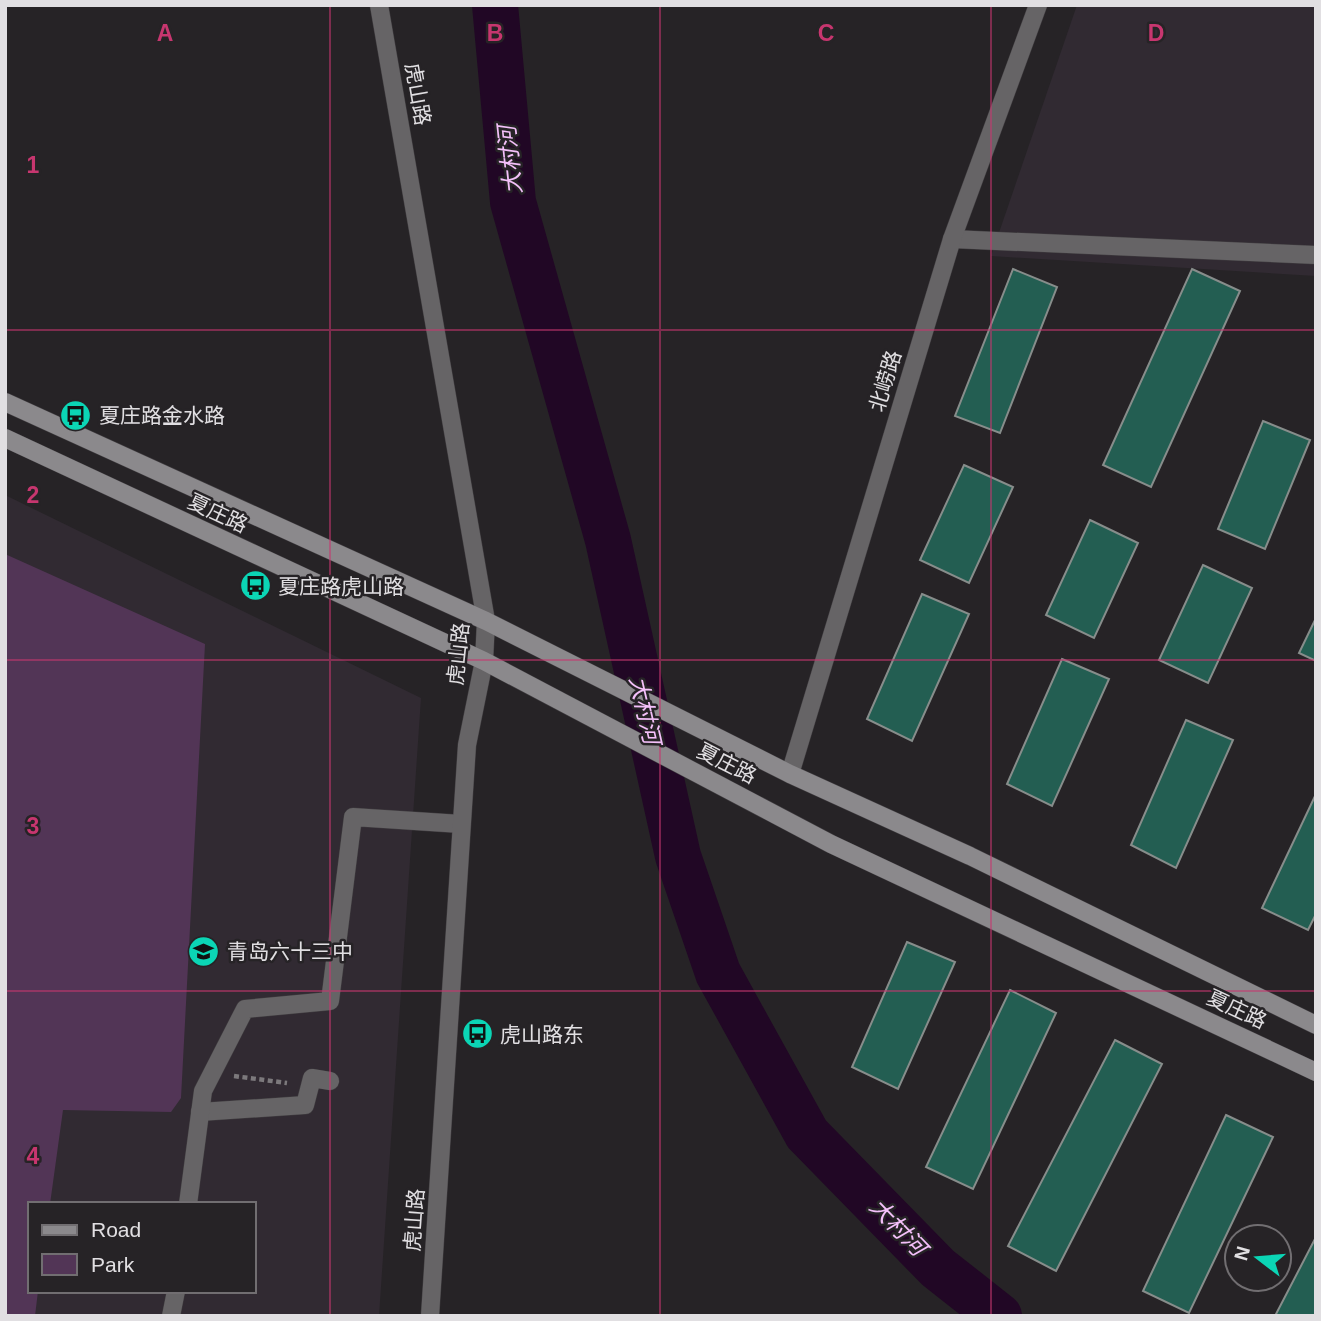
<svg xmlns="http://www.w3.org/2000/svg" width="1321" height="1321" viewBox="0 0 1321 1321" font-family="Helvetica,'Noto Sans SC',sans-serif">
	<style>
		.built { fill: #312a32; fill-rule: evenodd }
		.green { fill: #523556 }
		.lines { fill: none; stroke-linecap: round; stroke-linejoin: round }
		.river { stroke: #210725; stroke-width: 46 }
		.building { fill: #235e52; stroke: #878d8b; stroke-width: 2 }
		.minor-casing { stroke: #403d40; stroke-width: 19 }
		.tertiary-casing { stroke: #403d40; stroke-width: 19 }
		.secondary-casing { stroke: #403d40; stroke-width: 19 }
		.path { stroke: #7c797c; stroke-width: 4.5; stroke-dasharray: 5 3.5; stroke-linecap: butt }
		.minor { stroke: #666466; stroke-width: 18 }
		.tertiary { stroke: #666466; stroke-width: 18 }
		.secondary { stroke: #8b898c; stroke-width: 18 }
		.grid { fill: none; stroke: #c7366f; stroke-width: 2; stroke-opacity: 0.55 }
		.labels { text-anchor: middle; dominant-baseline: central; stroke-width: 5; stroke-linejoin: round; paint-order: stroke }
		.street-label { font-size: 21px; fill: #e1dfe2; stroke: #262326 }
		.poi-label { font-size: 21px; fill: #e1dfe2; stroke: #262326; text-anchor: start }
		.water-label { font-size: 23px; font-style: italic; fill: #f4c0fa; stroke: #262326 }
		.grid-label { font-size: 23px; text-anchor: middle; font-weight: bold; fill: #c7366f; stroke: #262326; stroke-width: 5; stroke-linejoin: round; paint-order: stroke }
	</style>
	<rect width="100%" height="100%" fill="#262326"/>
	<g class="built">
		<polygon points="1077,5 1316,5 1316,276 991,256"/>
		<path d="M 5,495 L 421,698 L 379,1316 L 5,1316 ZM 30,1204 L 254,1204 L 254,1291 L 30,1291 Z"/>
	</g>
	<polygon class="green" points="5,554 205,644 181,1098 171,1112 63,1110 50,1204 30,1204 30,1291 38,1291 35,1316 5,1316"/>
	<g class="lines">
		<polyline class="river" points="495,5 513,202 608,540 678,856 718,973 807,1134 938,1268 999,1316"/>
	</g>
	<g class="building">
		<polygon points="1013,269 1057,287 1000,433 955,416"/>
		<polygon points="1192,269 1240,291 1151,487 1103,465"/>
		<polygon points="1263,421 1310,440 1265,549 1218,529"/>
		<polygon points="964,465 1013,487 969,583 920,560"/>
		<polygon points="1090,520 1138,543 1094,638 1046,615"/>
		<polygon points="1203,565 1252,588 1208,683 1159,660"/>
		<polygon points="922,594 969,614 912,741 867,719"/>
		<polygon points="1316,618 1316,661 1299,653"/>
		<polygon points="1062,659 1109,679 1052,806 1007,784"/>
		<polygon points="1186,720 1233,740 1176,868 1131,845"/>
		<polygon points="1316,794 1316,914 1308,930 1262,908"/>
		<polygon points="907,942 955,962 898,1089 852,1067"/>
		<polygon points="1010,990 1056,1013 973,1189 926,1167"/>
		<polygon points="1115,1040 1162,1064 1056,1271 1008,1246"/>
		<polygon points="1226,1115 1273,1137 1189,1313 1143,1291"/>
		<polygon points="1316,1237 1316,1316 1275,1316"/>
	</g>
	<g class="lines">
		<defs>
			<g id="minor">
				<polyline points="952,239 1316,255"/>
				<polyline points="790,774 952,239 1038,5"/>
				<polyline points="200,1112 305,1105 312,1078 330,1081"/>
				<polyline points="188,1204 203,1091 245,1009 330,1001 353,817 461,824"/>
				<polyline points="171,1316 176,1291"/>
			</g>
			<polyline id="tertiary" points="379,5 486,621 484,661 467,745 430,1316"/>
			<g id="secondary">
				<polyline points="5,402 486,621 790,774 970,856 1316,1025"/>
				<polyline points="5,438 484,661 831,844 1316,1072"/>
			</g>
		</defs>
		<use href="#minor" class="minor-casing"/>
		<use href="#tertiary" class="tertiary-casing"/>
		<use href="#secondary" class="secondary-casing"/>
		<polyline class="path" points="234,1076 287,1083"/>
		<use href="#minor" class="minor"/>
		<use href="#tertiary" class="tertiary"/>
		<use href="#secondary" class="secondary"/>
	</g>
	<path class="grid" d="M 330,5 L 330,1316M 660,5 L 660,1316M 991,5 L 991,1316M 5,330 L 1316,330M 5,660 L 1316,660M 5,991 L 1316,991"/>
	<defs>
		<symbol id="bus-disc" viewBox="-11 -11 22 22"><circle r="9.5" fill="#0bd5b5" stroke="#262326"/><path d="M-5-6H5V4H4V6H2V4H-2V6H-4V4H-5ZM-3.5-4V0h7V-4ZM-3.5 1.2v1.5H-2V1.2ZM2 1.2v1.5H3.5V1.2Z" fill="#111"/></symbol>
		<symbol id="school-disc" viewBox="-11 -11 22 22"><circle r="9.5" fill="#0bd5b5" stroke="#262326"/><path d="M0-5L7-2L0 1L-7-2ZM-4 1L0 2.5L4 1V4Q0 6-4 4Z" fill="#111"/></symbol>
	</defs>
	<g fill-rule="evenodd">
		<use href="#bus-disc" x="58" y="398" width="35" height="35"/>
		<use href="#bus-disc" x="238" y="568" width="35" height="35"/>
		<use href="#school-disc" x="186" y="934" width="35" height="35"/>
		<use href="#bus-disc" x="460" y="1016" width="35" height="35"/>
	</g>
	<g class="labels">
		<g class="street-label">
			<text transform="translate(418 94) rotate(80)">虎山路</text>
			<text transform="translate(885 381) rotate(-73)">北崂路</text>
			<text transform="translate(218 513) rotate(25)">夏庄路</text>
			<text transform="translate(458 654) rotate(-84)">虎山路</text>
			<text transform="translate(727 763) rotate(27)">夏庄路</text>
			<text transform="translate(1237 1009) rotate(25)">夏庄路</text>
			<text transform="translate(414 1220) rotate(-86)">虎山路</text>
		</g>
		<g class="poi-label">
			<text x="99" y="415">夏庄路金水路</text>
			<text x="278" y="586">夏庄路虎山路</text>
			<text x="227" y="951">青岛六十三中</text>
			<text x="500" y="1034">虎山路东</text>
		</g>
		<g class="water-label">
			<text transform="translate(510 160) rotate(-96)">大村河</text>
			<text transform="translate(645 710) rotate(77)">大村河</text>
			<text transform="translate(898 1227) rotate(46)">大村河</text>
		</g>
	</g>
	<g class="grid-label">
		<text x="165" y="41">A</text>
		<text x="495" y="41">B</text>
		<text x="826" y="41">C</text>
		<text x="1156" y="41">D</text>
		<text x="33" y="173">1</text>
		<text x="33" y="503">2</text>
		<text x="33" y="834">3</text>
		<text x="33" y="1164">4</text>
	</g>
	<rect width="1321" height="1321" fill="none" stroke="#e1dfe2" stroke-width="14"/>
	<rect x="28" y="1202" width="228" height="91" fill="#262326" stroke="#716e71" stroke-width="2"/>
	<rect x="42" y="1225" width="35" height="10" fill="#8b898c" stroke="#716e71" stroke-width="2"/>
	<text x="91" y="1237" font-size="21" fill="#e1dfe2">Road</text>
	<rect x="42" y="1254" width="35" height="21" fill="#523556" stroke="#716e71" stroke-width="2"/>
	<text x="91" y="1272" font-size="21" fill="#e1dfe2">Park</text>
	<g transform="translate(1258 1258) rotate(286)"><circle r="33" fill="#262326" stroke="#716e71" stroke-width="2"/>
	<path d="M0-5L12 26L0 18L-12 26Z" fill="#0bd5b5"/>
	<text y="-10" font-size="19" font-weight="bold" text-anchor="middle" fill="#e1dfe2">N</text>
	</g>
</svg>
